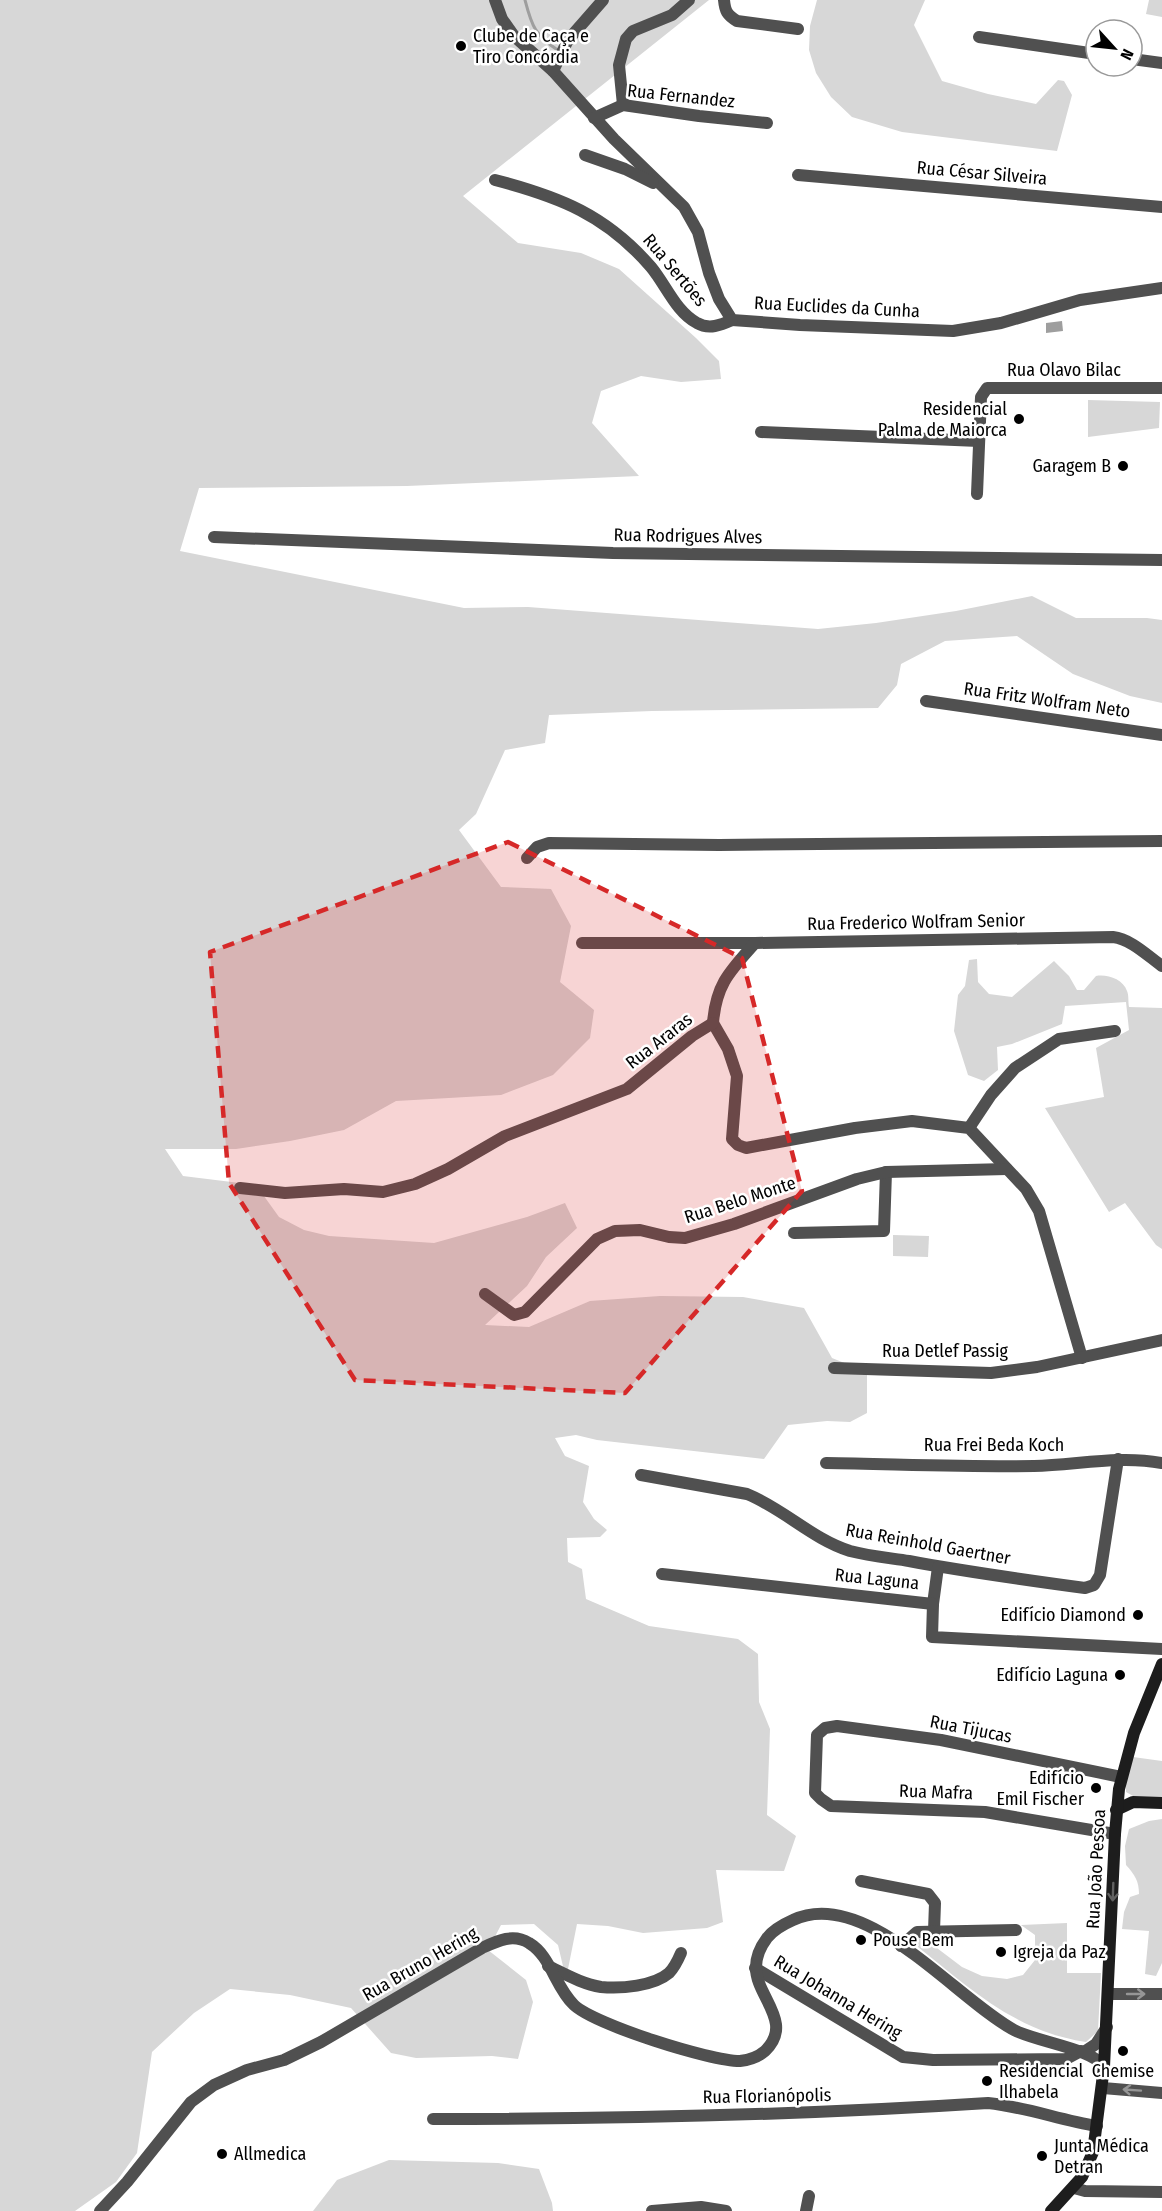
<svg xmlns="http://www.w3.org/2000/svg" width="1162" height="2211" viewBox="0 0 1162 2211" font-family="'Fira Sans Condensed',sans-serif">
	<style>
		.green { fill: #d7d7d7 }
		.water { fill: #9e9e9e }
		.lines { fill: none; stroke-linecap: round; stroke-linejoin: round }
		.stream { stroke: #9e9e9e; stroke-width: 3 }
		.minor { stroke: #505050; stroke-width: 12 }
		.tertiary { stroke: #505050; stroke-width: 12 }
		.secondary { stroke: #1d1d1d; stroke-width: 12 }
		.oneway { stroke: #616161 }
		.oneway2 { stroke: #969696 }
		.marked { fill: #d62828; fill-opacity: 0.2; stroke: #d62828; stroke-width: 4.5; stroke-dasharray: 12 8; stroke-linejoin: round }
		.poi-dot { fill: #000; stroke: #fff; stroke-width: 2 }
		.labels { text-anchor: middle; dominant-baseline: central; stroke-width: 5; stroke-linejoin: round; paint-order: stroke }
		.poi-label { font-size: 18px; fill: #000; stroke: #fff; text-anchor: start }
		.street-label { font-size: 18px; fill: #000; stroke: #fff }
	</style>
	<rect width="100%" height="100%" fill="#fff"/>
	<g class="green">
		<polygon points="0,0 709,0 463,196 518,243 581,253 619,269 696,338 719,361 721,379 681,382 641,376 601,391 592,423 639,476 407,486 199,488 180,551 464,608 528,607 818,629 876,623 956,611 1032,596 1076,618 1147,618 1162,620 1162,703 1130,696 1073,674 1017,636 945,641 901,664 897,685 878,708 652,711 549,715 545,743 505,750 476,814 459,830 501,887 551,889 571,926 560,982 594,1010 590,1038 553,1075 501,1095 396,1101 344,1130 290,1141 236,1149 165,1149 183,1176 256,1185 279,1217 304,1230 329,1236 434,1243 527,1217 565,1203 577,1228 546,1257 527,1286 485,1325 529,1327 590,1301 660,1296 743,1297 804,1308 832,1358 867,1372 867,1413 850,1422 827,1421 788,1425 764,1459 597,1440 576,1435 555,1438 565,1456 589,1466 583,1502 594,1519 607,1530 600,1537 567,1538 568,1562 582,1569 586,1599 649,1626 738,1639 758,1654 759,1702 770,1729 767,1815 796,1836 784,1871 716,1870 723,1922 707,1928 643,1933 608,1926 577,1924 566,1979 558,1945 534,1924 501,1925 488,1950 526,1980 533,2002 518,2059 492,2056 416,2058 391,2053 351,2008 290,1995 230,1989 194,2013 152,2052 137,2153 116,2182 75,2211 0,2211"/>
		<polygon points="817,0 925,0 914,25 942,81 988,94 1036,104 1058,80 1064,81 1072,95 1057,151 902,132 852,117 831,97 816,73 809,50 810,26"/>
		<polygon points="1149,0 1162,0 1162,17 1146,14"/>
		<polygon points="1088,400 1160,402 1159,428 1088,437"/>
		<path d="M 977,959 L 978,982 L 989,994 L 1012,997 L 1054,961 L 1069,976 L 1077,990 L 1084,990 L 1096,976 C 1107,974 1123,979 1127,991 C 1129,995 1128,1002 1129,1007 L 1162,1008 L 1162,1249 L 1156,1245 L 1125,1203 L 1109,1212 L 1045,1108 L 1104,1097 L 1096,1048 L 1129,1030 L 1126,1002 L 1065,1006 L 1062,1024 L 1012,1044 L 997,1047 L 998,1070 L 984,1081 L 968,1075 L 954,1031 L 958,995 L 965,986 L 969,960 Z"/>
		<polygon points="893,1235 929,1236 928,1257 893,1256"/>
		<polygon points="1133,1757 1162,1761 1162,1797 1135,1797 1126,1792 1126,1778"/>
		<path d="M 1162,1819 L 1162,1963 L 1156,1976 L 1145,1974 L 1149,1931 L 1122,1929 L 1124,1912 L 1130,1897 L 1139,1894 C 1139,1881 1135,1875 1126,1865 L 1125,1846 L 1129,1829 L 1149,1821 Z"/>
		<path d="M 1067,1923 L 1067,1973 L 1101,1973 L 1098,2031 L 1086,2042 C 1013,2031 969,1987 913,1943 L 920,1938 L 929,1942 L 962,1967 L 982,1976 L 1007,1979 L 1023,1975 L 1035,1960 L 1035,1935 L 1021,1925 Z"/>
		<polygon points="389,2160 498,2163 539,2169 552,2203 553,2211 313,2211 337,2180"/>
	</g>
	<polygon class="water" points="1062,321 1063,331 1046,333 1046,323"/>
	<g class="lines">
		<path class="stream" d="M 525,0 C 532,27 535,35 559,51"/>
		<g class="minor">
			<polyline points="495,0 502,19 514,36 553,71 614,139 684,207 698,232 709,273 719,299 732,320 800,325 953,331 1001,323 1080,300 1162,288"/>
			<path d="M 724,0 C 725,11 727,15 737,21 L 798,29"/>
			<polyline points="979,37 1096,54"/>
			<polyline points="1132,59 1162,63"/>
			<polyline points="553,71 568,40 603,0"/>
			<polyline points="623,105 619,65 626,39 633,31 672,15 689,0"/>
			<polyline points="594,118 623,105 699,116 767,123"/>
			<polyline points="585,155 625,169 653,183"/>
			<polyline points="798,175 1162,207"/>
			<path d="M 495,180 C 560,197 606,215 651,267 C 666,285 676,312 697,323 C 709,330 721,325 732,320"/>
			<polyline points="761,432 979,441"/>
			<polyline points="977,494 981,397 987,388 1162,388"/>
			<polyline points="214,537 613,553 1162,560"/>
			<polyline points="926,701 1162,735"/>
			<polyline points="527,858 537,847 549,843 719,845 1162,841"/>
			<path d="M 582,943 L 755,943 L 1113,937 C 1131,939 1148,956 1162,966"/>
			<polyline points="713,1023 728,1049 737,1076 732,1139 738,1145 746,1148 855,1128 912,1121 969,1128 1026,1189 1039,1211 1082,1358"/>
			<path d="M 713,1023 C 716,984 730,971 755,943"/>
			<polyline points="969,1128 991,1095 1015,1068 1059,1039 1115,1031"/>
			<polyline points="240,1188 285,1193 344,1189 383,1192 415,1184 448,1169 505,1136 627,1089 692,1036 713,1023"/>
			<polyline points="794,1233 884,1231 886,1172"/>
			<polyline points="485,1294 514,1315 525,1312 597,1239 615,1231 640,1230 669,1237 685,1238 734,1224 857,1179 886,1172 1007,1169"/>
			<polyline points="834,1368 991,1373 1037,1367 1162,1340"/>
			<path d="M 826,1463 C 895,1464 965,1467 1034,1466 C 1077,1465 1119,1455 1162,1463"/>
			<path d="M 641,1475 L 747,1494 C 784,1509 812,1539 850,1551 C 869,1556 890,1558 909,1561 C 967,1572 1026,1580 1085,1588 L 1094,1585 L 1100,1575 L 1118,1459"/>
			<polyline points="938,1567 933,1604 932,1637 1162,1649"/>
			<polyline points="662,1574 933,1604"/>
			<polyline points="1115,1834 985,1812 831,1806 821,1799 815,1793 817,1735 825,1728 837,1726 941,1740 1121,1777"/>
			<polyline points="861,1881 928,1894 935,1903 934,1931"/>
			<polyline points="901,1946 917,1932 1016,1930"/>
			<path d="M 548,1966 C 565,1974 582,1984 601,1987 C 621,1989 654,1986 669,1973 C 675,1967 678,1960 681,1953"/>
			<polyline points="755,1968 903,2057 933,2060 1066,2059 1081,2051"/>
			<polyline points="1109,1994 1162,1994"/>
			<polyline points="1103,2088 1162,2093"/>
			<path d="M 433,2119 C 618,2119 804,2115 988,2103 C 1026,2107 1060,2120 1097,2126"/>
			<polyline points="1074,2188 1085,2191 1162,2192"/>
			<polyline points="652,2211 701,2207 726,2211"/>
			<polyline points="806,2211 809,2196"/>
		</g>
		<g class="tertiary">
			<polyline points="1084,2052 1096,2044 1107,2027"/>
			<path d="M 100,2211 L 127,2182 L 191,2102 L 214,2085 L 247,2070 L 284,2060 L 321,2042 L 482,1948 C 497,1941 513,1933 529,1943 C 551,1956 555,1987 574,2005 C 596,2025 710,2061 740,2061 C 749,2060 758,2057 765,2051 C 795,2022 755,1996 756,1967 C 756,1957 761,1946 767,1938 C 773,1930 784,1924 793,1920 C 865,1886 955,1998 1014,2030 C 1037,2042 1094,2049 1104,2067"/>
		</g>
		<g class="secondary">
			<polyline points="1116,1810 1133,1802 1162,1803"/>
			<polyline points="1051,2211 1082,2177 1093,2152 1104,2067 1115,1834 1119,1789 1134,1733 1162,1664"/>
		</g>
	</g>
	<defs><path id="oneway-shaft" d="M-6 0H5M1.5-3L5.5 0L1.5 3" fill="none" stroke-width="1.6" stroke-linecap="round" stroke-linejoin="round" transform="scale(1.5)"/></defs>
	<use class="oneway" href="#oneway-shaft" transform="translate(1113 1892) rotate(92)"/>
	<g class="oneway2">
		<use href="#oneway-shaft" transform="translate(1136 1994)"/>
		<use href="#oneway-shaft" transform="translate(1132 2090) rotate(-176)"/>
	</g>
	<path class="marked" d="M 508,842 L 742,958 L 802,1191 L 625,1393 L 355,1380 L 229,1183 L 210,952 Z"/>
	<g class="poi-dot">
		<circle cx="461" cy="46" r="6"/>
		<circle cx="1019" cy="419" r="6"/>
		<circle cx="1123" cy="466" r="6"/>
		<circle cx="1138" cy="1615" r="6"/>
		<circle cx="1120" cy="1675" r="6"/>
		<circle cx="1096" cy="1788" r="6"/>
		<circle cx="861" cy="1940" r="6"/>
		<circle cx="1001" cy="1952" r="6"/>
		<circle cx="1123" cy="2051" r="6"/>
		<circle cx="987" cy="2081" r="6"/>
		<circle cx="222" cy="2154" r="6"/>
		<circle cx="1042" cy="2156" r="6"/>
	</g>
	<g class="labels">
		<g class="poi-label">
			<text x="473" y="36">Clube de Caça e<tspan x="473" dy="21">Tiro Concórdia</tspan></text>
			<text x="1007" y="409" text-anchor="end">Residencial<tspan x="1007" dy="21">Palma de Maiorca</tspan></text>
			<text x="1111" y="466" text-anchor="end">Garagem B</text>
			<text x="1126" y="1615" text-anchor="end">Edifício Diamond</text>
			<text x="1108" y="1675" text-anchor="end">Edifício Laguna</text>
			<text x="1084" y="1778" text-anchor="end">Edifício<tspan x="1084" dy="21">Emil Fischer</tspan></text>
			<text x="873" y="1940">Pouse Bem</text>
			<text x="1013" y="1952">Igreja da Paz</text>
			<text x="999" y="2071">Residencial<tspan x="999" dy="21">Ilhabela</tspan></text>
			<text x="1123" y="2071" text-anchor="middle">Chemise</text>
			<text x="1054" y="2146">Junta Médica<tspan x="1054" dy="21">Detran</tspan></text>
			<text x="234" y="2154">Allmedica</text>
		</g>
		<g class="street-label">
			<text transform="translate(681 96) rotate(6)">Rua Fernandez</text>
			<text transform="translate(982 173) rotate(5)">Rua César Silveira</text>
			<text transform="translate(675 270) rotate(50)">Rua Sertões</text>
			<text transform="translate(837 307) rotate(3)">Rua Euclides da Cunha</text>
			<text x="1064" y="370">Rua Olavo Bilac</text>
			<text transform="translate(688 536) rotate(1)">Rua Rodrigues Alves</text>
			<text transform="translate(1047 700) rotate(8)">Rua Fritz Wolfram Neto</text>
			<text transform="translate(916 922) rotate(-1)">Rua Frederico Wolfram Senior</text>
			<text transform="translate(659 1041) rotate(-38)">Rua Araras</text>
			<text transform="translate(740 1200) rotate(-18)">Rua Belo Monte</text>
			<text x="945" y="1351">Rua Detlef Passig</text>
			<text x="994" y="1445">Rua Frei Beda Koch</text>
			<text transform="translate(928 1544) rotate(10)">Rua Reinhold Gaertner</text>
			<text transform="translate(877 1579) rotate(6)">Rua Laguna</text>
			<text transform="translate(971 1729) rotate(11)">Rua Tijucas</text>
			<text transform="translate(936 1792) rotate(2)">Rua Mafra</text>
			<text transform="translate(1096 1869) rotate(-87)">Rua João Pessoa</text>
			<text transform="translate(420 1964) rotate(-30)">Rua Bruno Hering</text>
			<text transform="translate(838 1997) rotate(31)">Rua Johanna Hering</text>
			<text transform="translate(767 2096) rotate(-1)">Rua Florianópolis</text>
		</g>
	</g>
	<g transform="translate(1114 48) rotate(117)"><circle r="28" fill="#ffffff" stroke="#999999" stroke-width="1.5"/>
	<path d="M0-4.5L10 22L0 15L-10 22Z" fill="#000000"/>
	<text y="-9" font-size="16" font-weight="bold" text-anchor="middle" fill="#000000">N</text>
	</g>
</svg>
